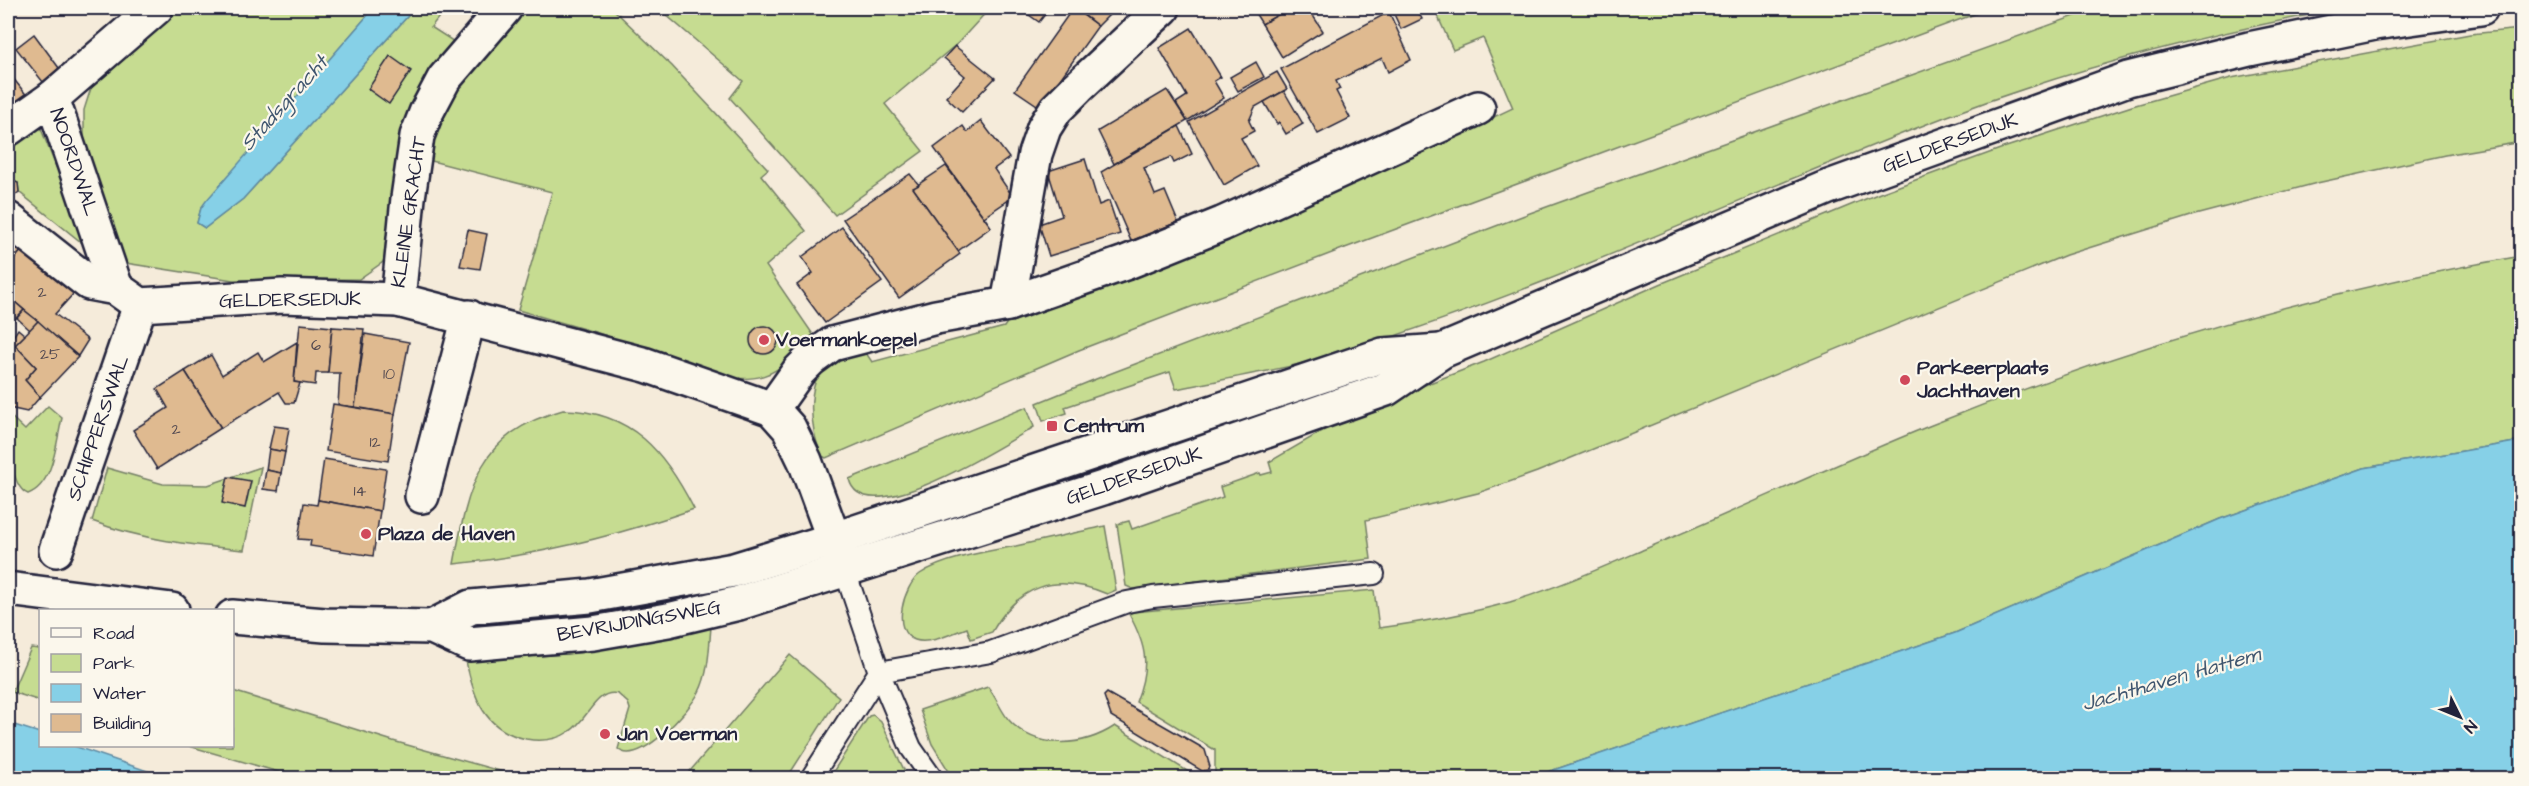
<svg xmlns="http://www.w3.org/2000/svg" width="2529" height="786" viewBox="0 0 2529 786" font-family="'Architects Daughter',sans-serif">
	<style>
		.green { fill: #c6dc91; stroke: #747f66; stroke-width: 1.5 }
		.water { fill: #86d0e7; stroke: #5e8aa2; stroke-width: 1.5 }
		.building { fill: #dfba90; stroke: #22223b; stroke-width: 1.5 }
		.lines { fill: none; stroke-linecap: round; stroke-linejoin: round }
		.service-casing { stroke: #22223b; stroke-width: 24 }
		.minor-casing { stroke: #22223b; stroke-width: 38 }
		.secondary-casing { stroke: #22223b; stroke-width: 38 }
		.service { stroke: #fbf7ec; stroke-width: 20 }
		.minor { stroke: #fbf7ec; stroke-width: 33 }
		.secondary { stroke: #fbf7ec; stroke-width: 33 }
		.poi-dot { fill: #d1495b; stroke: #fbf7ec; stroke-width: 2 }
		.labels { text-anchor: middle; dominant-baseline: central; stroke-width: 4.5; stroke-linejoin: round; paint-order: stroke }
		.number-label { font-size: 16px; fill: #514850 }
		.street-label { font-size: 20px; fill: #22223b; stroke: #fbf7ec }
		.poi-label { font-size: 20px; font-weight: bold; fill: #22223b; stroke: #fbf7ec; text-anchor: start }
		.water-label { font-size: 21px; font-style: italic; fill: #40566f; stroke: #fbf7ec }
	</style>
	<rect width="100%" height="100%" fill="#f5ebda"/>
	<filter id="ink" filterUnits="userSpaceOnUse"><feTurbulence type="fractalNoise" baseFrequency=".0167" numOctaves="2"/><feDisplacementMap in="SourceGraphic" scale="12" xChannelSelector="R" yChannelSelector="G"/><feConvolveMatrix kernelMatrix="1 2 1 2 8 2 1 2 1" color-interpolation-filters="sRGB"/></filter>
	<g filter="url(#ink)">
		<g class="green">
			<polygon points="179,8 374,8 201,208 197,223 205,228 243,199 415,8 446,8 431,27 456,43 383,262 359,279 233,280 119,262 84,147 84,110 91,88"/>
			<path d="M 516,8 L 612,8 L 672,66 L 768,169 L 761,175 L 806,231 L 766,266 L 814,336 C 802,342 798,348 790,358 C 773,377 755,380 730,378 L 598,333 L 518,310 L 552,192 L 420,158 L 455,82 Z"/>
			<polygon points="658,8 990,8 958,43 885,104 923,151 835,215 730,98 743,81"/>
			<path d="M 1434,8 L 1991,8 L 1345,248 L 1079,350 L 826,458 L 822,456 C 809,429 803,373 836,357 C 844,353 855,352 864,350 L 872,362 L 1004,327 L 1012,315 L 1388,167 L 1513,108 L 1483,38 L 1453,50 Z"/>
			<path d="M 2097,8 L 2345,8 C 2209,33 2074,68 1945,117 C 1746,193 1554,287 1351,350 C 1294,368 1234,377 1176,389 L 1170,372 L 1065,407 L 1067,413 L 1043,421 L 1037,403 L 1096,379 L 1530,213 Z"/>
			<polygon points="2521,29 2521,142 2445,155 2317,183 2191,216 2066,255 1537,472 1478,493 1366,520 1371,559 1133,589 1126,586 1117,524 1129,521 1132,529 1223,497 1220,487 1260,473 1261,475 1272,472 1269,462 1355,412 1484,362 1660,284 1880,193 2003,148 2132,106 2231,78 2470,34"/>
			<polygon points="38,121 56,167 85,221 88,238 81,242 19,192 18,183 8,179 8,144"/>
			<path d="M 2521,256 L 2521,441 L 2364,468 L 2220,519 L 1955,633 L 1530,778 L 1223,778 L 1215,774 L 1215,750 L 1136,702 C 1150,666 1147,647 1129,614 L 1133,612 L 1374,590 L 1379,628 C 1423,622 1467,614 1510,602 C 1556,588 1601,568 1645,549 C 1740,509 1833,465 1929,426 C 2119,349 2319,291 2521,256 Z"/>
			<path d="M 48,406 L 62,418 C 56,443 54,484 28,494 C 9,487 7,432 8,414 L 25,430 Z"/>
			<path d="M 1027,407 L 1034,427 C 1006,443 863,536 849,479 Z"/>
			<path d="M 563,410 C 632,411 665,452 694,509 C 616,536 537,556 454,564 C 468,487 478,433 563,410 Z"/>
			<path d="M 261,467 L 244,550 C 193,545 141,540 92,521 L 107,468 L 163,484 L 208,485 Z"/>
			<path d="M 1105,526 L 1116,590 L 1107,594 C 1056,573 1019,584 992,632 L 971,639 L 967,628 C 952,633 930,645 915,640 C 890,632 904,585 920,574 C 943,558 989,551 1016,546 C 1046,539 1076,533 1105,526 Z"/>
			<path d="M 711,627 C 709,649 709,672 699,692 C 690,710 638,768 618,749 L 630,709 L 628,703 L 618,694 C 596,688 588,720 570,731 C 557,740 542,742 526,739 C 484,730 474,698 466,661 L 579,653 Z"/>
			<polygon points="31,648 40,649 40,701 12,692"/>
			<polygon points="790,655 839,697 787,778 684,778"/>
			<path d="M 988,687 C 996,697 1000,709 1008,719 C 1036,751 1083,747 1115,726 L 1195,776 L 1195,778 L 1094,778 L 1085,770 L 1077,778 L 953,778 L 932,744 L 920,710 Z"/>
			<polygon points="233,691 393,741 525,778 299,778 189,746 232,746"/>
			<polygon points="873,715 881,722 908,778 829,778 869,716"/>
		</g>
		<g class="water">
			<polygon points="374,8 415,8 243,199 205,228 197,223 201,208 206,201"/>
			<polygon points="2521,441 2521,778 1530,778 1955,633 2220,519 2364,468"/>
			<polygon points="8,723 40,733 40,746 74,746 168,778 8,778"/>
		</g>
		<g class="building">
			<polygon points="1019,8 1050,8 1039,22"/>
			<polygon points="1073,8 1098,26 1040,107 1015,90"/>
			<polygon points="1075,8 1116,8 1098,26"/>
			<polygon points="1252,8 1290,8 1262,24"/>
			<polygon points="1290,8 1308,8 1323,31 1282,57 1262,24"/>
			<polygon points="1391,8 1416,8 1422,19 1401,29"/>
			<polygon points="1389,12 1411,60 1388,72 1382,58 1336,81 1340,89 1336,91 1350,118 1318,134 1281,69"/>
			<polygon points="1191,28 1221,77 1214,81 1224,98 1187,121 1176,103 1187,96 1159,48"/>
			<polygon points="34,34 59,68 43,82 16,48"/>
			<polygon points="955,46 995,78 962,112 946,97 965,76 944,58"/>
			<polygon points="390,56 411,71 389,104 368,89"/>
			<polygon points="1256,62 1264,77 1238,91 1230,77"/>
			<polygon points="8,72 28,97 8,113"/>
			<polygon points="1277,72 1287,89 1255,107 1249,121 1254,131 1241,138 1257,166 1224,185 1189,122"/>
			<polygon points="1167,90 1187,121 1114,164 1098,131"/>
			<polygon points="1284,91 1303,124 1286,134 1279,122 1277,124 1264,102"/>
			<polygon points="981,121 1009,158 994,169 1013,197 984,217 991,227 934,148 963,126 967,132"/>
			<polygon points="1179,126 1192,154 1174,163 1171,157 1144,168 1155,195 1165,191 1178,222 1131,241 1101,172"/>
			<polygon points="1085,159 1099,205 1109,201 1120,234 1049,256 1039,224 1062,216 1048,171"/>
			<polygon points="946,166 991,227 958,251 960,254 913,188"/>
			<polygon points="910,174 919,185 913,188 960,254 899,298 843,219"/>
			<polygon points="8,179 18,183 19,192 8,201"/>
			<polygon points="842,227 882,282 825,323 797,285 813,273 802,257"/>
			<polygon points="468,230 487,234 480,269 460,266"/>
			<polygon points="8,238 22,250 8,267"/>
			<polygon points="22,250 75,292 55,314 88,340 78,356 8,296 8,267"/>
			<polygon points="8,296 24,310 13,321 8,316"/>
			<polygon points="24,310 38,321 30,330 17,318"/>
			<polygon points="38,321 78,357 40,397 25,380 36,367 15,345"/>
			<polygon points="300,324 332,327 328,373 316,373 315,385 294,382"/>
			<circle cx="764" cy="340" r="14"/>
			<polygon points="332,327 364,329 355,407 338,405 340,373 328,373"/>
			<polygon points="18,329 25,335 15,345 36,367 25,380 40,397 27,412 9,408 8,406 8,344"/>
			<polygon points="365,334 409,342 395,414 355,407"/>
			<polygon points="297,342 294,382 300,383 294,403 286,403 279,392 221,428 185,371 211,355 222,375 258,352 264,362"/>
			<polygon points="185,371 221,428 157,469 133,430 168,408 157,389"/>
			<polygon points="333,404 395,414 388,461 326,451"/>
			<polygon points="274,426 289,428 285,452 269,449"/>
			<polygon points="269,449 285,452 281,473 266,470"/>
			<polygon points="324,459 386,469 380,511 318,500"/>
			<polygon points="266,470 281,473 278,491 263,489"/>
			<polygon points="228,477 251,481 245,508 222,503"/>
			<polygon points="318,500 380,511 373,556 310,546 311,540 298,539 304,503 317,505"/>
			<polygon points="1107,693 1201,747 1205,750 1210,767 1208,770 1202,771 1111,716 1104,696"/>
		</g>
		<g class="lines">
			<defs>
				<g id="service">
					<polyline points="811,778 879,672 844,568"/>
					<polyline points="932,778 911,748 879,672 991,652 1127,602 1153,597 1374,574"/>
				</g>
				<g id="minor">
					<polyline points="52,98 116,288"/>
					<polyline points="8,129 52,98 156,8"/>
					<polyline points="8,219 89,283 116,288 140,305 282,296 398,300 646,365 772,409 789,428 805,461 844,567"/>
					<polyline points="398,300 408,198 417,136 426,113 444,79 505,8"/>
					<polyline points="1008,304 1035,154 1044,128 1056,109 1078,87 1163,8"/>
					<polyline points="772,409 799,371 810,360 832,344 936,317 1008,304 1125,263 1222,224 1478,108"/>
					<polyline points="422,496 469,317"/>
					<polyline points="56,550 140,305"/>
				</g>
				<g id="secondary">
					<polyline points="8,589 172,610"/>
					<polyline points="232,617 325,625 432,627 469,644 593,633 668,620 739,603 1103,488 1386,389 1442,351 1826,188 2128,79 2249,49 2375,23 2481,8"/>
					<polyline points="432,627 471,607 590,596 734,570 835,539 1383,355 1441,351"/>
				</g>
			</defs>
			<use href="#service" class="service-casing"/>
			<use href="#minor" class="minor-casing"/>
			<use href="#secondary" class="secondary-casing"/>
			<use href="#service" class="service"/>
			<use href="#minor" class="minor"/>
			<use href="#secondary" class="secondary"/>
		</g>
	</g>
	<g class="poi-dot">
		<circle cx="764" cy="340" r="6"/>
		<circle cx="1905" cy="380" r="6"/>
		<rect x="1046" y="420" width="12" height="12" rx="3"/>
		<circle cx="366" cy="534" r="6"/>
		<circle cx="605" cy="734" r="6"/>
	</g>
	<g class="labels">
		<g class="number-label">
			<text x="42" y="292">2</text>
			<text x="316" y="345">6</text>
			<text x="50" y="354">25</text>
			<text x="389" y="374">10</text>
			<text x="176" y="429">2</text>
			<text x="375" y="442">12</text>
			<text x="360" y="491">14</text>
		</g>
		<g class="street-label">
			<text transform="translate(1950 143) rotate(-20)">GELDERSEDIJK</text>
			<text transform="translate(74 162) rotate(71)">NOORDWAL</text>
			<text transform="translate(409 212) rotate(-82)">KLEINE GRACHT</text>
			<text transform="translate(290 300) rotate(-1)">GELDERSEDIJK</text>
			<text transform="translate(98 428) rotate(-71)">SCHIPPERSWAL</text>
			<text transform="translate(1134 476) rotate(-19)">GELDERSEDIJK</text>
			<text transform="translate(639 621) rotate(-10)">BEVRIJDINGSWEG</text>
		</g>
		<g class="poi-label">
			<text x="776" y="340">Voermankoepel</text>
			<text x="1917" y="368">Parkeerplaats<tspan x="1917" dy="23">Jachthaven</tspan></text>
			<text x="1064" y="426">Centrum</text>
			<text x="378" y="534">Plaza de Haven</text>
			<text x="617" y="734">Jan Voerman</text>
		</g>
		<g class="water-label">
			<text transform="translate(284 103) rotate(-48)">Stadsgracht</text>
			<text transform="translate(2171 679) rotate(-16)">Jachthaven Hattem</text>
		</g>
	</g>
	<rect width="2529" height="786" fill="none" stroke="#fbf7ec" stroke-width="30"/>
	<rect x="15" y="15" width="2499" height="756" fill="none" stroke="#22223b" stroke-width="2" filter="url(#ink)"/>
	<rect x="39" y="609" width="195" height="138" fill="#fbf7ec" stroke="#a4a2a5" stroke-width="1.5"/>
	<rect x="51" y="628" width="30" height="9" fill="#fbf7ec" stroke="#a4a2a5" stroke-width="1.5"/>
	<text x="93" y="639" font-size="18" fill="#22223b">Road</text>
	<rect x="51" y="654" width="30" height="18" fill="#c6dc91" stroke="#a4a2a5" stroke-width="1.5"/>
	<text x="93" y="669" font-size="18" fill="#22223b">Park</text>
	<rect x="51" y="684" width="30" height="18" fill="#86d0e7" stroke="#a4a2a5" stroke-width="1.5"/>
	<text x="93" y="699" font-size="18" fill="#22223b">Water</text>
	<rect x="51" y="714" width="30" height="18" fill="#dfba90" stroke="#a4a2a5" stroke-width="1.5"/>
	<text x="93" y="729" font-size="18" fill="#22223b">Building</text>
	<g transform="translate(2460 717) rotate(133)" stroke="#fbf7ec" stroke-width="4.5" paint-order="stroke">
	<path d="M0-4.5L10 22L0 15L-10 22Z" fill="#22223b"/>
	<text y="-9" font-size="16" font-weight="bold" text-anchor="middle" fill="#22223b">N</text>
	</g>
</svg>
